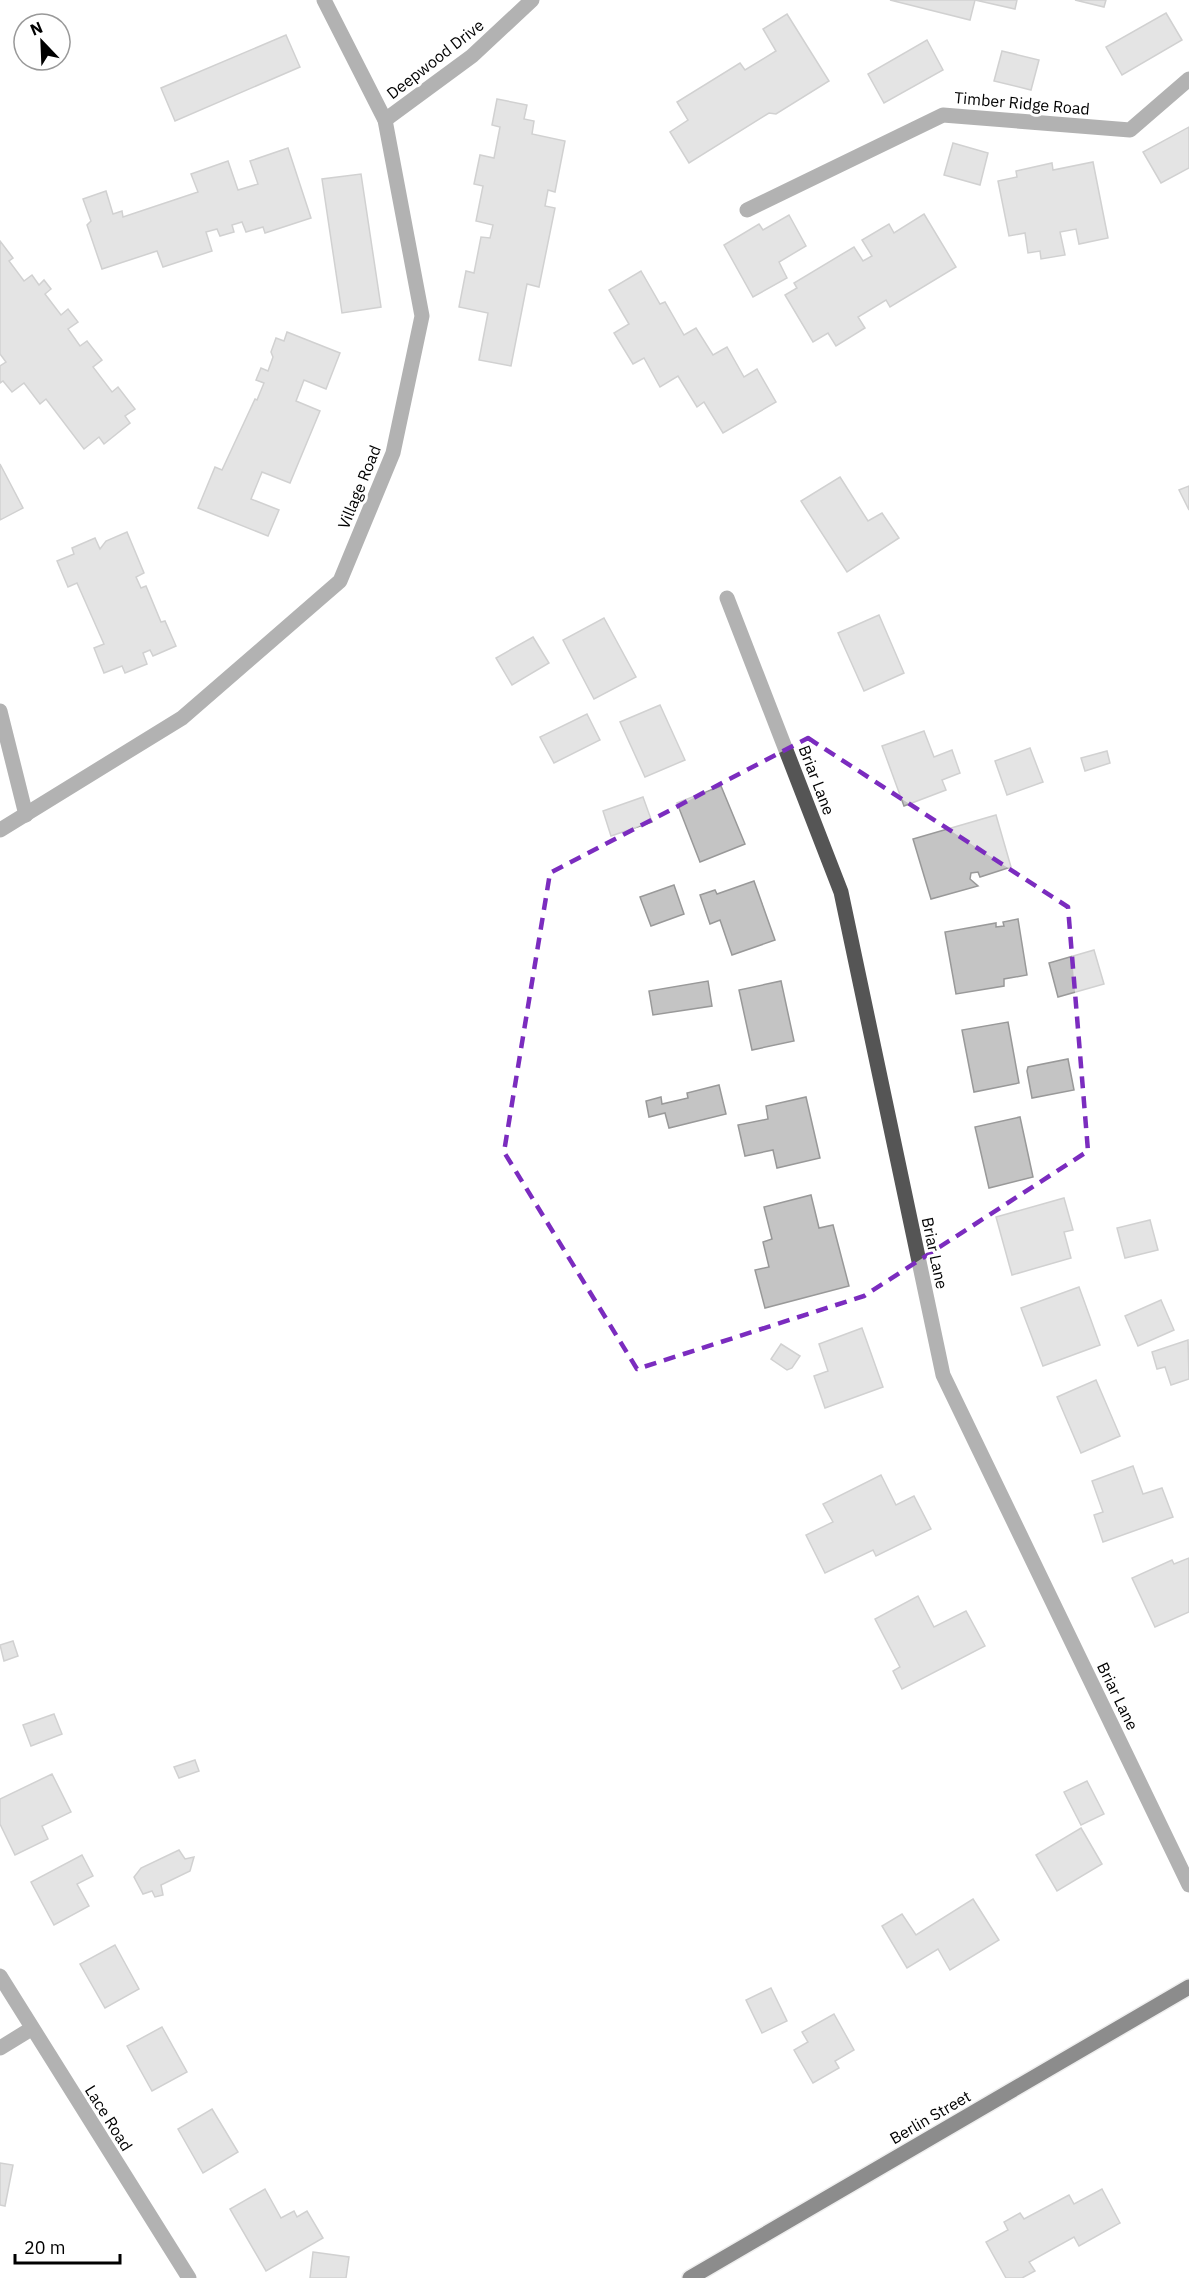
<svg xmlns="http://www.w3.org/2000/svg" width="1189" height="2278" viewBox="0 0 1189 2278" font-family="'IBM Plex Sans',sans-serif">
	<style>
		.building { fill: #c4c4c4; stroke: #999; stroke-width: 1.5 }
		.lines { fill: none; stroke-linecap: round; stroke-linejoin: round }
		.major-casing { stroke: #dbdbdb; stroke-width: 18 }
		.minor { stroke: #555; stroke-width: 15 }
		.major { stroke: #000; stroke-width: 15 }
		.marked { fill: none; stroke: #7b2cbf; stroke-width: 4.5; stroke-dasharray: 12 8; stroke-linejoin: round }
		.labels { text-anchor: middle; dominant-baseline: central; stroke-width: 6; stroke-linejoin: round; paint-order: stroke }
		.street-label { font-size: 16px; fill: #000; stroke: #fff }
	</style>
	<rect width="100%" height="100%" fill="#fff"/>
	<g class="building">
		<polygon points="890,0 975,0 970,20"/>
		<polygon points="975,0 1017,0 1015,9"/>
		<polygon points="1075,0 1106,0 1104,7"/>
		<polygon points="1166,13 1182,40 1122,75 1106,47"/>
		<polygon points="787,14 829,81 776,114 769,113 689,163 670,132 688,120 677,102 740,63 745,70 776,51 763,29"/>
		<polygon points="286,35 300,67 175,121 161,88"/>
		<polygon points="927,40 943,70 884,103 868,74"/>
		<polygon points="1002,51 1039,60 1031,90 994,81"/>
		<polygon points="497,99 527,105 524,119 534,121 532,134 565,141 555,192 548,190 545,206 555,208 539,287 527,284 511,366 479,360 488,313 459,307 466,271 474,273 481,237 490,238 493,225 476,221 483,186 474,184 480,155 494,158 500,127 492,125"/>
		<polygon points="1189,127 1189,168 1161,183 1143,152"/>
		<polygon points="953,143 988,153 980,185 944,175"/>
		<polygon points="288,148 311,218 265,233 263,227 246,232 242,222 232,225 234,232 220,236 217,229 206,232 212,251 163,267 157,251 102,269 87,225 91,221 83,199 106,191 113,214 122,211 123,217 198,192 191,174 228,161 238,190 258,184 250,161"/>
		<polygon points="1093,162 1108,238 1079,244 1076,229 1060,232 1065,255 1041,259 1040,251 1028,253 1025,233 1009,236 998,181 1017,177 1016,171 1052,163 1053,170"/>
		<polygon points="361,174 381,307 342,313 322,179"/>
		<polygon points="924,214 956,267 890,307 886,300 858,317 865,328 836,346 828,333 813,342 785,295 797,288 794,283 854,247 863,261 872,256 862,240 889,224 894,233"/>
		<polygon points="789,215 806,246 779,262 787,278 753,297 724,245 759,224 763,230"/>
		<polygon points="0,241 13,258 9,261 24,281 32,275 39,285 44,280 51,289 45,294 61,315 68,309 78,322 68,329 80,346 87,341 102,360 93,367 112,392 118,387 135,409 125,416 130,423 104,444 99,437 84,449 46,399 40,404 24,383 12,392 3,381 0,383 0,366 6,362 0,354"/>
		<polygon points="641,271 660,304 665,302 684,335 696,328 713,355 727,347 744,377 757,369 776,402 723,433 704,402 697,407 678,376 660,387 644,358 633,364 614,333 629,324 609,290"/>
		<polygon points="287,332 340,353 326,389 304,380 296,401 320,411 290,483 262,472 251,499 279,510 268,536 198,508 215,467 222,470 255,399 257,400 264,383 256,380 261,368 268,371 273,357 271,352 276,338 284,341"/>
		<polygon points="0,464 23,508 0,520"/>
		<polygon points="840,477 868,521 882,513 899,538 847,572 801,501"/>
		<polygon points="1189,486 1189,510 1179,490"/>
		<polygon points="127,532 144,573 136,577 141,588 146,586 161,622 165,621 176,646 153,656 150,650 143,653 147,664 125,673 122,666 104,673 94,648 104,644 77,583 68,587 57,561 74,554 72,548 95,538 100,549 106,541"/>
		<polygon points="879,615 904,673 864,691 838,633"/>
		<polygon points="604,618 636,677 594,699 563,640"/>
		<polygon points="533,637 549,663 512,685 496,658"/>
		<polygon points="660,705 685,760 645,777 620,722"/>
		<polygon points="587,714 600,740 554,763 540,737"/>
		<polygon points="924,731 934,757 952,750 960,773 942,780 946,790 904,806 882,746"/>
		<polygon points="1030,748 1043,782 1007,795 995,761"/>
		<polygon points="1107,751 1110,763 1085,771 1081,758"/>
		<polygon points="721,786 745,844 700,862 677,803"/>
		<polygon points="643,797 652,822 611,836 603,811"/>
		<polygon points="996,815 1011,867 980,877 978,872 971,873 970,879 978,886 931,899 913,839"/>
		<polygon points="754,881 775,940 732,955 720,920 710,924 700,895 715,890 717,894"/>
		<polygon points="674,885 684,914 651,926 640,897"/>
		<polygon points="1018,919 1027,975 1004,979 1004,986 956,994 945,932 996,923 996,927 1004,926 1003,922"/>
		<polygon points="1094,950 1104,984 1058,997 1049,963"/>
		<polygon points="708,981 712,1006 653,1015 649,991"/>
		<polygon points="781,981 794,1041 752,1050 739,990"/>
		<polygon points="1008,1022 1019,1083 974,1092 962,1030"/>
		<polygon points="1068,1059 1074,1090 1032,1098 1027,1071 1028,1067"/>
		<polygon points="719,1085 726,1114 669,1128 665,1113 649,1117 646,1101 661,1097 662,1104 688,1098 687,1093"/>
		<polygon points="806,1097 820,1158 777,1168 773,1150 745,1156 738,1125 768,1119 766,1106"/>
		<polygon points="1020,1117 1033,1177 989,1188 975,1127"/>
		<polygon points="811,1195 819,1228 833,1225 849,1286 765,1308 755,1270 769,1267 763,1242 772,1239 764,1207"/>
		<polygon points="1064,1198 1073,1230 1064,1232 1071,1258 1012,1275 996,1217"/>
		<polygon points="1150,1220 1158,1250 1125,1258 1117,1228"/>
		<polygon points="1079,1287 1100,1345 1043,1366 1021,1308"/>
		<polygon points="1161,1300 1174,1330 1138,1346 1125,1316"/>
		<polygon points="862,1328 883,1387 825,1408 814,1376 828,1371 819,1344"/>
		<polygon points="1188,1340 1189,1379 1171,1385 1165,1367 1157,1369 1152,1352"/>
		<polygon points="781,1344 800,1356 792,1368 787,1370 771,1359"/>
		<polygon points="1096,1380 1120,1436 1081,1453 1057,1397"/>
		<polygon points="1133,1466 1143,1494 1162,1488 1173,1517 1103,1542 1094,1515 1103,1512 1092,1481"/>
		<polygon points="881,1475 896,1505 914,1496 931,1529 876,1556 873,1550 825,1573 806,1535 833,1522 823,1504"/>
		<polygon points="1189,1558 1189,1612 1155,1627 1132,1578 1172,1560 1174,1564"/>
		<polygon points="918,1596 934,1627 966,1611 985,1646 902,1689 893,1671 900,1667 875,1619"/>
		<polygon points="13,1641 18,1656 4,1661 0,1645"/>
		<polygon points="54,1714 62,1734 31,1746 23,1725"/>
		<polygon points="195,1760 199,1771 179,1778 174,1767"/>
		<polygon points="52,1774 71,1812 42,1826 48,1839 15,1855 0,1824 0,1799"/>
		<polygon points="1087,1781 1104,1814 1081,1825 1064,1792"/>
		<polygon points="1081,1828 1102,1864 1057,1891 1036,1855"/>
		<polygon points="179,1850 185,1859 194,1857 190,1871 161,1885 163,1895 155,1897 152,1891 143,1894 134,1877 141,1868"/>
		<polygon points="82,1855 93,1876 77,1884 89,1906 54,1925 31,1882"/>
		<polygon points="973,1899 999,1940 950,1970 938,1949 907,1968 882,1926 902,1914 916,1935"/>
		<polygon points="115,1945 139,1989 105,2008 80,1964"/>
		<polygon points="771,1988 787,2021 762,2033 746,2000"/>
		<polygon points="834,2014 854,2050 835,2061 839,2068 813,2083 794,2050 808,2042 802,2032"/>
		<polygon points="162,2027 187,2072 152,2091 127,2046"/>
		<polygon points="212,2109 238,2152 203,2173 178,2129"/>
		<polygon points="0,2163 13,2165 5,2206 0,2205"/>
		<polygon points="265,2189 281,2218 294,2211 297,2217 307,2211 323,2238 266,2271 230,2209"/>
		<polygon points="1102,2189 1120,2223 1079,2246 1074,2237 1029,2262 1035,2271 1022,2278 1006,2278 986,2242 1008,2230 1004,2222 1020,2213 1024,2219 1069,2195 1074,2204"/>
		<polygon points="313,2252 349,2257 346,2278 310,2278"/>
	</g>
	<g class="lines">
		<defs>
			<polyline id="major" points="690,2278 1189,1987"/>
		</defs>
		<use href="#major" class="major-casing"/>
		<g class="minor">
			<polyline points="385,120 472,56 532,0"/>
			<polyline points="747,210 943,115 1130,130 1189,79"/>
			<polyline points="727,598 841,892 943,1375 1189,1885"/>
			<polyline points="0,711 26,815"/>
			<polyline points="0,830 182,718 340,581 393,453 422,316 385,120 324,0"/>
			<polyline points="0,1976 189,2278"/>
			<polyline points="0,2048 31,2029"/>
		</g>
		<use href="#major" class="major"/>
	</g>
	<path d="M0 0H1189V2278H0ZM 808,738 L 1068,907 L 1088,1151 L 864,1296 L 637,1369 L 504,1152 L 550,873 Z" fill="#fff" fill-opacity=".55" fill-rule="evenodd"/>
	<path class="marked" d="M 808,738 L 1068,907 L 1088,1151 L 864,1296 L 637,1369 L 504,1152 L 550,873 Z"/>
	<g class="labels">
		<g class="street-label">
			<text transform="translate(435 59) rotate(-38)">Deepwood Drive</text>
			<text transform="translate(1022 103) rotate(5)">Timber Ridge Road</text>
			<text transform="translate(359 487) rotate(-68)">Village Road</text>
			<text transform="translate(817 780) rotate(69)">Briar Lane</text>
			<text transform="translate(935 1253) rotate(78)">Briar Lane</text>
			<text transform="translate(1118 1696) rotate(64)">Briar Lane</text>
			<text transform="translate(930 2117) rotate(-30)">Berlin Street</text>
			<text transform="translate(109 2118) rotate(58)">Lace Road</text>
		</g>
	</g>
	<g transform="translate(42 42) rotate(337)"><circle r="28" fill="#ffffff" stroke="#999999" stroke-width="1.5"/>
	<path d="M0-4.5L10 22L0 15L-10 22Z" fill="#000000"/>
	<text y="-9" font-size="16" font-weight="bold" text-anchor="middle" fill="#000000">N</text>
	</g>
	<path d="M15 2254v9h105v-9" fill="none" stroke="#000000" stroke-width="3"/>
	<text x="24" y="2254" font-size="18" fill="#000000" stroke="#ffffff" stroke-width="4.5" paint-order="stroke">20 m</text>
</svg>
